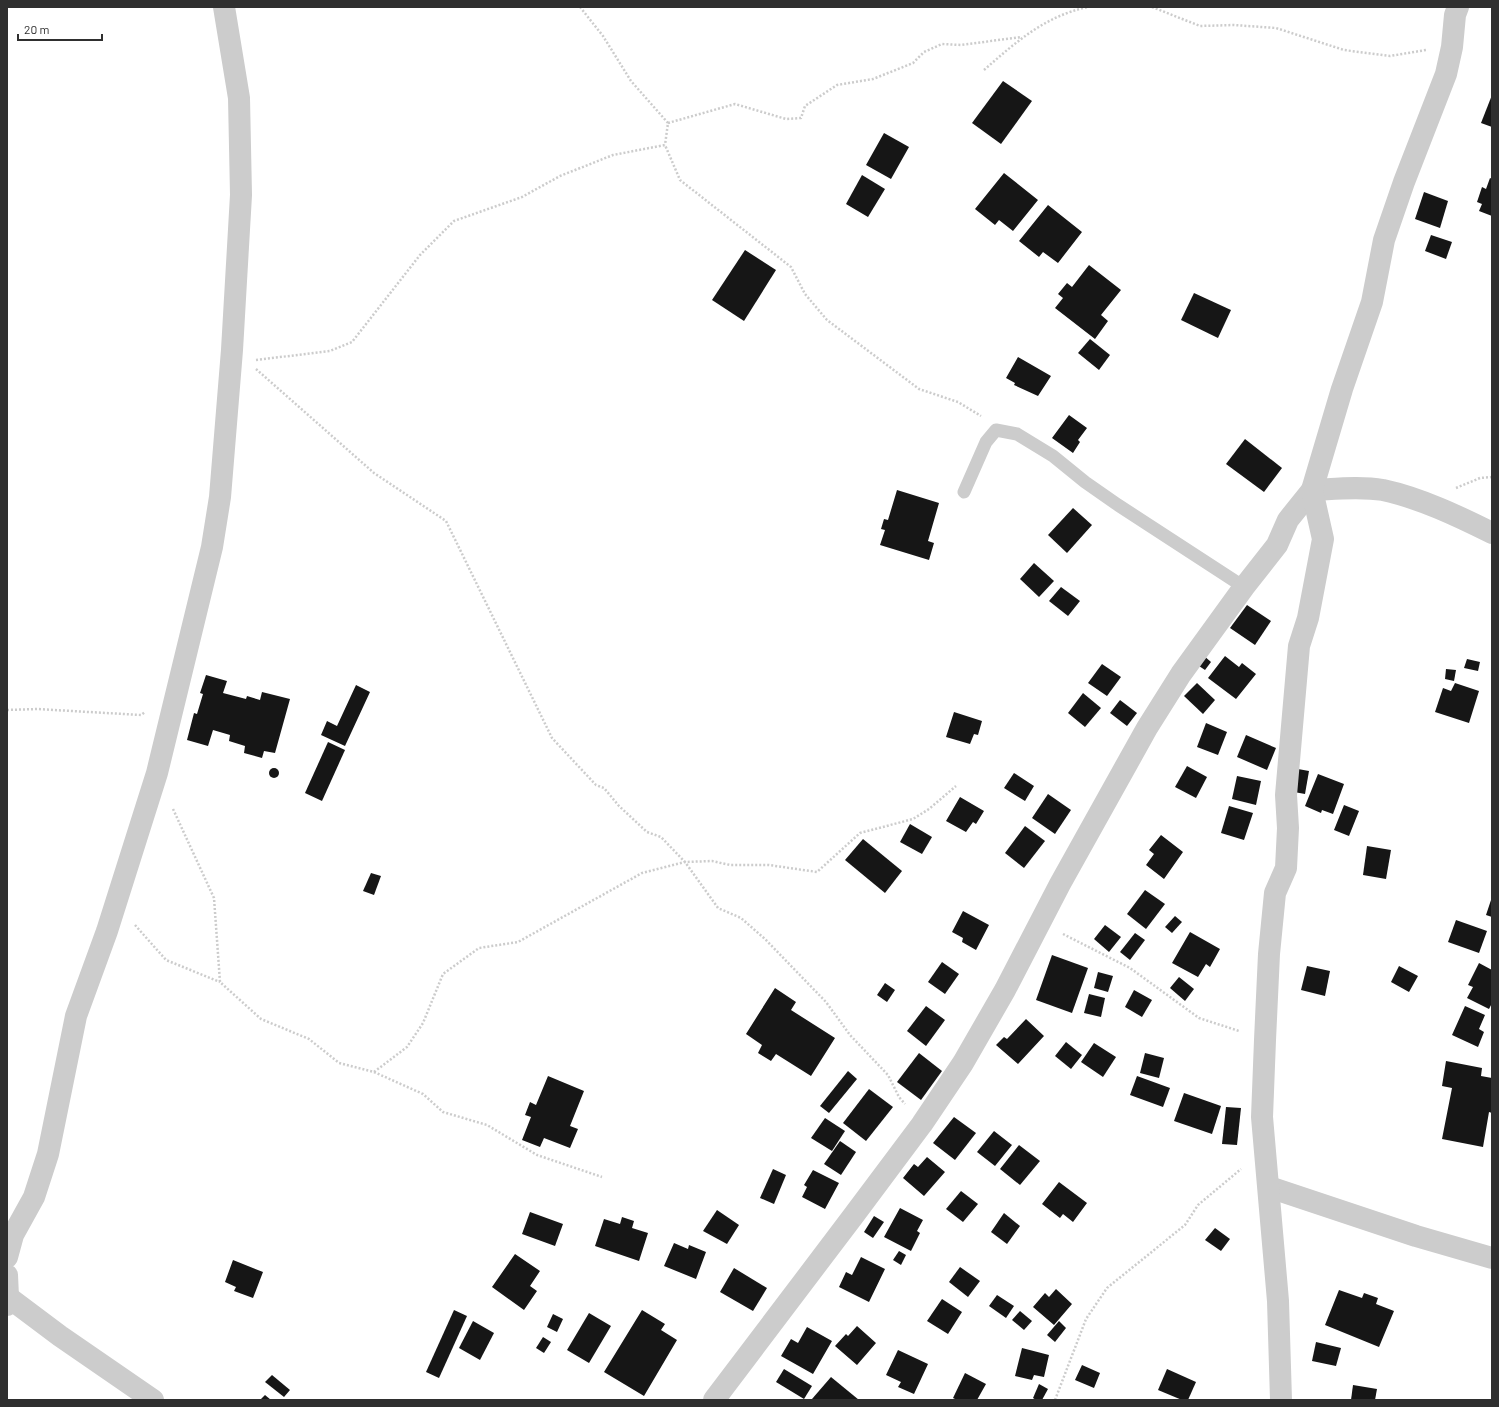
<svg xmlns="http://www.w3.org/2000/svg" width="1499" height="1407" viewBox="0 0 1499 1407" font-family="Barlow,sans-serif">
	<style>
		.building { fill: #161616 }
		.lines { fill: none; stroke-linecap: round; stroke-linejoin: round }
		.path { stroke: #ccc; stroke-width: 2.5; stroke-dasharray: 2 2; stroke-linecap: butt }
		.service { stroke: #ccc; stroke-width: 13 }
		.minor { stroke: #ccc; stroke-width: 22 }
	</style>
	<rect width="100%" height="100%" fill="#fff"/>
	<g class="building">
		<polygon points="1003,81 1032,101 1001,144 972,123"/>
		<polygon points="1492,95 1492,127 1481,123"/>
		<polygon points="884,133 909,147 891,179 866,165"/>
		<polygon points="1004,173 1038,200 1013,231 999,220 995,225 975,209"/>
		<polygon points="862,175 885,189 868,217 846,204"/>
		<polygon points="1490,178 1492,179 1492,216 1479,211 1482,204 1477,202 1482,187 1486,189"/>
		<polygon points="1424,192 1448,201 1440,228 1415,219"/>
		<polygon points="1048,205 1082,232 1058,263 1043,252 1039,257 1019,241"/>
		<polygon points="1431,235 1452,242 1446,259 1425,251"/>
		<polygon points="745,250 776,270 744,321 712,300"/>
		<polygon points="1089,265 1121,290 1101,315 1108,321 1095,339 1055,308 1063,298 1058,294 1067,283 1072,287"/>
		<polygon points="1194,293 1231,310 1218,338 1181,320"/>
		<polygon points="1090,339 1110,355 1099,370 1078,353"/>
		<polygon points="1018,357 1051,376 1038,396 1014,385 1015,383 1006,378"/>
		<polygon points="1069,415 1087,428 1078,440 1080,442 1073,453 1052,438"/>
		<polygon points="1245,439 1282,468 1264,492 1226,464"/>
		<polygon points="897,490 939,503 928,541 934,543 929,560 880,545 885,530 881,529 884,519 888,520"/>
		<polygon points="1073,508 1092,525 1067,553 1048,535"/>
		<polygon points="1034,563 1054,581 1039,597 1020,579"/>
		<polygon points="1061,587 1080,601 1068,616 1049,601"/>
		<polygon points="1247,605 1271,621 1255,645 1230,628"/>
		<polygon points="1203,655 1211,662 1205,670 1196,664"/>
		<polygon points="1225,656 1239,667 1242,663 1256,674 1236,699 1208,678"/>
		<polygon points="1467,659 1480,662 1478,671 1464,668"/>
		<polygon points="1102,664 1121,677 1107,696 1088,683"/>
		<polygon points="1446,669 1456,670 1454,681 1445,679"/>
		<polygon points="206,675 227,681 223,693 246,699 247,696 260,700 262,692 290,699 275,753 264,751 262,758 244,753 245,746 229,741 230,735 213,730 208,746 187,740 194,713 197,714 203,694 200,693"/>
		<polygon points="1197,683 1215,700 1203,714 1184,696"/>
		<polygon points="1455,683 1479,691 1469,723 1435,712 1443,688 1451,691"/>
		<polygon points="356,685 370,692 345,746 321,735 327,721 337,726"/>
		<polygon points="1083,693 1101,708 1085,727 1068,713"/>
		<polygon points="1120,700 1137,713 1127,726 1110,713"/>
		<polygon points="954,712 982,721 978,735 974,734 970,744 946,737"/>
		<polygon points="1206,723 1227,732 1218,755 1197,747"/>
		<polygon points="1246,735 1276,748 1267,770 1237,757"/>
		<polygon points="328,742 345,750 322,801 305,793"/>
		<polygon points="1187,766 1207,777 1196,798 1175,787"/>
		<circle cx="274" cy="773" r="5"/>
		<polygon points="1298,769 1309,771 1305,794 1294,792"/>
		<polygon points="1014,773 1034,786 1025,801 1004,788"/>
		<polygon points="1318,774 1344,784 1333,814 1322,810 1321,813 1305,806"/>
		<polygon points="1237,776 1261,781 1256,805 1232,799"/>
		<polygon points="1048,794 1071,810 1055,834 1032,818"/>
		<polygon points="960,797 984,811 976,824 973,822 966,832 946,821"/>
		<polygon points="1344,805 1359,811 1349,836 1334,830"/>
		<polygon points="1229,806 1253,813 1244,840 1221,833"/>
		<polygon points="910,824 932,837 922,854 900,842"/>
		<polygon points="1025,826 1045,841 1024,868 1005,853"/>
		<polygon points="1161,835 1183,852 1164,879 1146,865 1154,854 1149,850"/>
		<polygon points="863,839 902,871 885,893 845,860"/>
		<polygon points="1367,846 1391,850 1386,879 1363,875"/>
		<polygon points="371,873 381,876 374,895 363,891"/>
		<polygon points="1145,890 1165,904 1146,929 1127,914"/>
		<polygon points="1492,897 1492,917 1486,915"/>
		<polygon points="963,911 989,925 976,950 962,942 963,938 952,932"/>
		<polygon points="1175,916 1182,922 1172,933 1165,927"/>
		<polygon points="1456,920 1487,931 1479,953 1448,942"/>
		<polygon points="1105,925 1121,937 1109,952 1094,939"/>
		<polygon points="1190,932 1220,949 1210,967 1206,964 1198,977 1172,963"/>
		<polygon points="1135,933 1145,940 1130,960 1120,952"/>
		<polygon points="1052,955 1088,968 1072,1013 1036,1000"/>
		<polygon points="942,962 959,974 945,994 928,982"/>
		<polygon points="1479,963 1492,970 1492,1003 1489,1009 1467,998 1473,987 1468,985"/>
		<polygon points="1307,966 1330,971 1325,996 1301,990"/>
		<polygon points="1399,966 1418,976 1409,992 1391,982"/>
		<polygon points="1098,972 1113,976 1108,992 1094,988"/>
		<polygon points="1179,977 1194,989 1185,1001 1170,988"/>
		<polygon points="885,983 895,990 887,1002 877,995"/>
		<polygon points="775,988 796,1002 791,1010 835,1038 811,1076 776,1054 771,1061 758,1053 762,1045 746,1034"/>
		<polygon points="1134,990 1152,1000 1142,1017 1125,1007"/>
		<polygon points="1089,994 1105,998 1101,1017 1084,1013"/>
		<polygon points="926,1006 945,1020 926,1046 907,1031"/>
		<polygon points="1465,1006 1485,1015 1479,1029 1484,1032 1478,1047 1452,1035"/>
		<polygon points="1026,1019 1044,1036 1018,1064 996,1045 1004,1037 1007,1039"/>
		<polygon points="1066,1042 1082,1055 1071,1069 1055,1056"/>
		<polygon points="1094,1043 1116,1057 1103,1077 1081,1062"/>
		<polygon points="919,1053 942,1071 921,1100 897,1082"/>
		<polygon points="1145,1053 1164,1058 1159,1078 1140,1073"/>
		<polygon points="1446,1061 1482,1068 1481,1076 1492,1078 1492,1113 1489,1112 1483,1147 1442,1139 1452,1088 1442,1086"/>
		<polygon points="848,1071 857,1079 829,1113 820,1106"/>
		<polygon points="548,1076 584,1091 570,1126 578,1129 570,1148 544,1138 540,1147 522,1140 531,1117 525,1115 530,1102 536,1105"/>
		<polygon points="1137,1076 1170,1088 1163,1107 1130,1095"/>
		<polygon points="869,1089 893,1107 866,1141 843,1123"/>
		<polygon points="1184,1093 1221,1106 1212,1134 1174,1121"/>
		<polygon points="1226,1107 1241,1108 1237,1145 1222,1144"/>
		<polygon points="954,1117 976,1133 955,1160 933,1143"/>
		<polygon points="825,1118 845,1131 832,1151 811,1138"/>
		<polygon points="994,1131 1012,1145 995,1166 977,1152"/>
		<polygon points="840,1141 856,1152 841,1175 824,1164"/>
		<polygon points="1019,1145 1040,1161 1020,1185 1000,1169"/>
		<polygon points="927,1157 945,1172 924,1196 903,1178 914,1164 918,1167"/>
		<polygon points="773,1169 786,1175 774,1204 760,1198"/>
		<polygon points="813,1170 839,1183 825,1209 802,1197 807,1187 804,1185"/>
		<polygon points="1059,1182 1087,1203 1073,1222 1063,1214 1060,1218 1042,1204"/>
		<polygon points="961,1191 978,1204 963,1222 946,1209"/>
		<polygon points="900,1208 923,1220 917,1231 920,1233 911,1251 884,1237"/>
		<polygon points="717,1210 739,1225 727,1244 703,1231"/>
		<polygon points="530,1212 563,1224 555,1246 522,1234"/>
		<polygon points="1004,1213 1020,1226 1007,1244 991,1232"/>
		<polygon points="874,1216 884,1222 873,1238 864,1232"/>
		<polygon points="622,1217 634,1221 632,1228 648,1233 639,1261 595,1246 604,1219 620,1224"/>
		<polygon points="1215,1228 1230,1239 1221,1251 1205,1240"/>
		<polygon points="674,1243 688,1249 689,1245 706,1252 696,1279 664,1266"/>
		<polygon points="899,1251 906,1255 901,1265 893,1260"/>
		<polygon points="515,1254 540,1271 530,1286 537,1291 524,1310 492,1287"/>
		<polygon points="861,1257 885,1269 869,1302 839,1287 846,1272 852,1275"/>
		<polygon points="233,1260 263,1272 253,1298 234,1291 236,1287 225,1282"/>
		<polygon points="960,1267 980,1281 968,1297 949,1282"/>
		<polygon points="734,1268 767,1288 753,1311 720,1292"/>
		<polygon points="1056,1289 1072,1304 1054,1325 1033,1307 1045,1293 1049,1297"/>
		<polygon points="1339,1290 1362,1298 1364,1293 1378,1298 1376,1304 1394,1311 1379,1347 1325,1325"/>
		<polygon points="997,1295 1014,1306 1006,1318 989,1306"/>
		<polygon points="942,1299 962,1312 948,1334 927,1321"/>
		<polygon points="454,1310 467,1316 439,1378 426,1372"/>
		<polygon points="642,1310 665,1324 661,1330 677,1340 644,1396 604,1372"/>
		<polygon points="1020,1311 1032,1321 1024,1330 1012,1320"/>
		<polygon points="589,1313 611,1326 589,1363 567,1350"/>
		<polygon points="553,1314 563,1319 557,1332 547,1327"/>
		<polygon points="473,1321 494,1333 480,1360 459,1348"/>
		<polygon points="1059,1321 1066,1328 1055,1342 1047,1335"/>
		<polygon points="857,1326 876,1343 857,1365 835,1346 846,1334 848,1336"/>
		<polygon points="807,1327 832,1341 813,1374 781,1356 791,1339 798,1343"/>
		<polygon points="543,1337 551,1342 544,1353 536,1348"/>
		<polygon points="1316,1342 1341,1348 1336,1366 1312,1361"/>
		<polygon points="1022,1348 1049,1355 1044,1377 1034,1375 1032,1380 1015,1376"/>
		<polygon points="898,1350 928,1364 914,1394 898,1387 901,1382 886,1375"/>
		<polygon points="1082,1365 1100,1373 1094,1388 1075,1380"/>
		<polygon points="784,1369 812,1386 804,1399 776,1382"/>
		<polygon points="1167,1369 1196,1382 1188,1400 1182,1400 1158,1390"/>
		<polygon points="965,1373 986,1384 977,1400 957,1400 953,1398"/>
		<polygon points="272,1375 290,1390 284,1397 265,1382"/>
		<polygon points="831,1377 859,1400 812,1399"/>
		<polygon points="1039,1384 1048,1389 1042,1400 1036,1400 1033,1398"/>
		<polygon points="1353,1385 1377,1389 1375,1400 1351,1400"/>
		<polygon points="265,1395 271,1400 260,1400"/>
	</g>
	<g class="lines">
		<g class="path">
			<polyline points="580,7 603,36 631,81 668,123 665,145"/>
			<polyline points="1152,7 1200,26 1234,25 1276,28 1344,50 1390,56 1426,50"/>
			<path d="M 984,70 C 1016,42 1045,16 1088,7"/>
			<polyline points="668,123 735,104 786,119 801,118 805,106 837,85 873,79 913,63 924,52 942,44 961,45 1021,37"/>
			<polyline points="256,360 330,351 352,342 420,255 454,221 522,197 560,176 613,155 665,145 680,180 791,267 805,294 827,320 919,389 958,402 981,416"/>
			<polyline points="256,369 374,473 446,521 552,738 596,785 604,788 619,806 647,832 661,837 685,862 718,908 741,918 765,939 826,1002 850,1035 888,1075 899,1097 905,1104"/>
			<polyline points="1456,488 1480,478 1492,477"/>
			<polyline points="7,710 37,709 141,715 145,712"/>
			<polyline points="173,809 214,898 220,982 261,1019 309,1039 339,1063 374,1072 407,1047 423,1023 443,974 479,948 518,942 642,873 685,862 712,861 730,865 769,865 817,872 860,833 913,819 929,809 956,786"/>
			<polyline points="135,925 166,960 220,982"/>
			<polyline points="1063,934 1130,968 1199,1018 1239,1031"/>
			<polyline points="374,1072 423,1094 443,1112 487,1125 537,1155 602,1177"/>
			<polyline points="1055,1400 1086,1319 1107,1288 1185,1225 1198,1205 1241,1169"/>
		</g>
		<polyline class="service" points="964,492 986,442 996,430 1017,434 1053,456 1085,482 1118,505 1244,587"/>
		<g class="minor">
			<polyline points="1269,1187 1416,1236 1492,1258"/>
			<polyline points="7,1257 13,1235 34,1197 48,1154 76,1016 107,931 157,773 212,547 220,497 232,350 241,195 239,98 224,7"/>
			<polyline points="7,1275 8,1297 7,1305"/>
			<polyline points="8,1297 60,1336 153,1400"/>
			<path d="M 714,1400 L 854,1215 L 922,1124 L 963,1063 L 1005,990 L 1060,884 L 1147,728 L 1181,674 L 1244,587 L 1277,545 L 1288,520 L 1312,490 C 1335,489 1360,486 1383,490 C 1420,498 1458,516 1492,533"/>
			<polyline points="1281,1400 1278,1301 1262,1117 1265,1040 1269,954 1275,893 1286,868 1288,828 1286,795 1299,646 1308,618 1323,539 1312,490 1342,389 1372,302 1384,240 1404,182 1446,74 1452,47 1455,15 1458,7"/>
		</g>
	</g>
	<rect width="1499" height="1407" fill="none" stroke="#2f2f2f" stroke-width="16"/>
	<path d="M18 34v6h84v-6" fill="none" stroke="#2f2f2f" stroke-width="2"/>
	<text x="24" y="34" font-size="12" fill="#2f2f2f" stroke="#ffffff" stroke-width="3" paint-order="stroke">20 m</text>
</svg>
